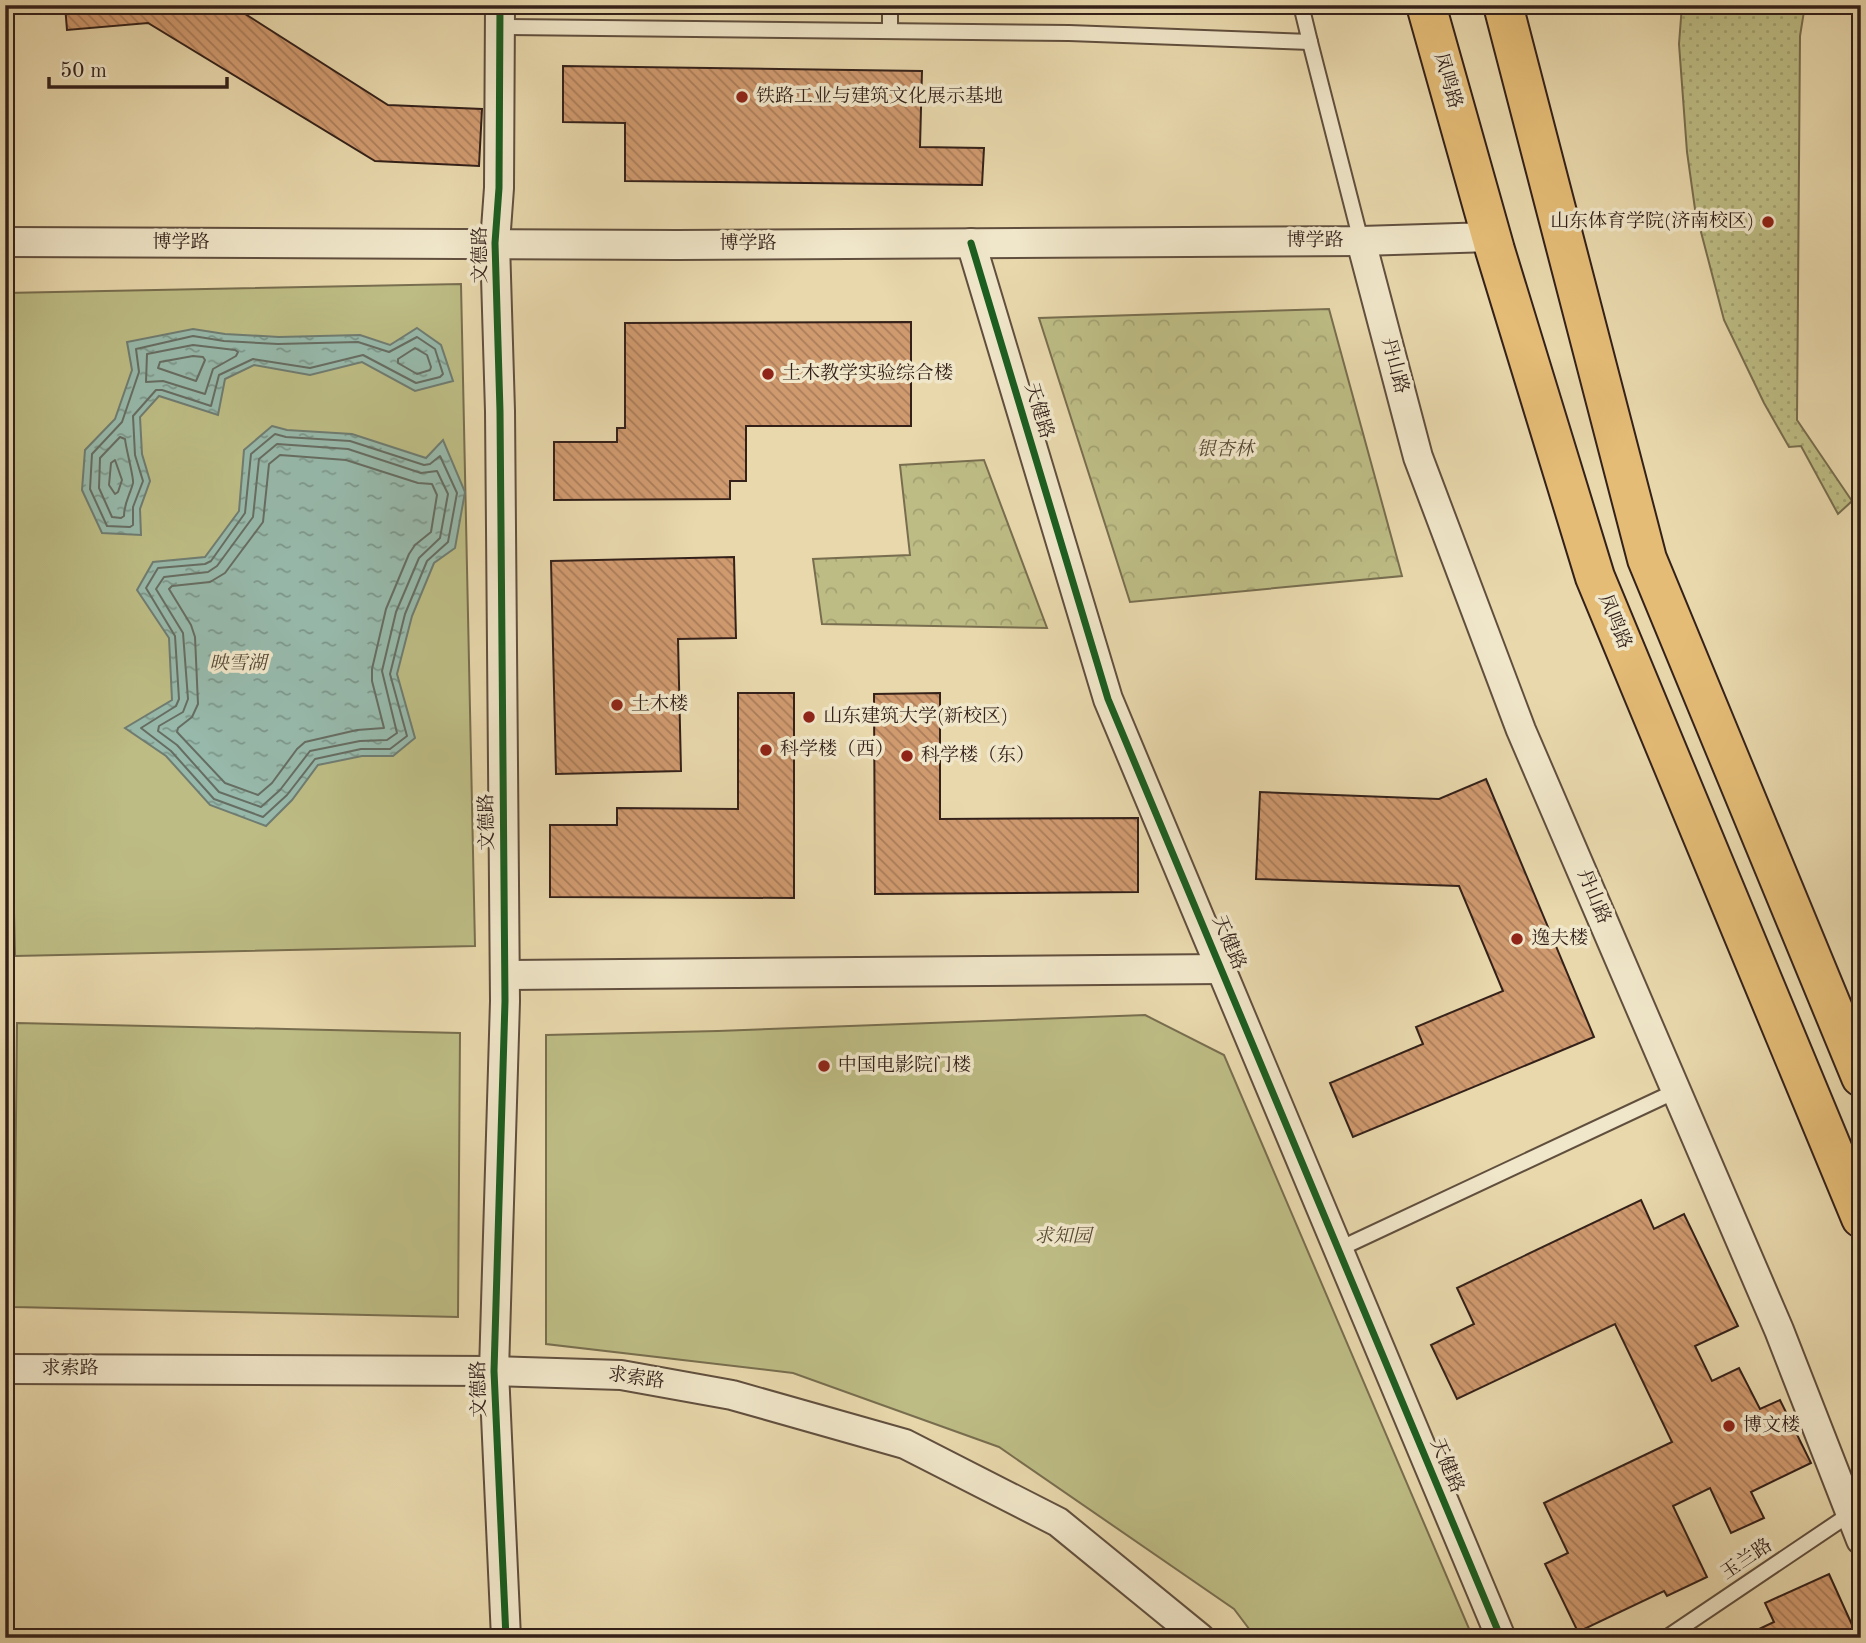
<svg xmlns="http://www.w3.org/2000/svg" width="1866" height="1643" viewBox="0 0 1866 1643" font-family="'Old Standard TT','Noto Serif SC',serif">
	<style>
		.grass { fill: url(#grass-dots); stroke: #786e4f; stroke-width: 2 }
		.forest { fill: url(#forest-crowns); stroke: #786e4f; stroke-width: 2 }
		.park { fill: #bdbc84; stroke: #786e4f; stroke-width: 2 }
		.water { fill: url(#water-ripples); stroke: #6f7c71; stroke-width: 2 }
		.lines { fill: none; stroke-linecap: round; stroke-linejoin: round }
		.shore { stroke: #666d62; stroke-width: 2 }
		.building { fill: url(#building-back-hatch); stroke: #34211a; stroke-width: 2 }
		.service-casing { stroke: #614f3e; stroke-width: 18 }
		.minor-casing { stroke: #614f3e; stroke-width: 32 }
		.primary-casing { stroke: #34211a; stroke-width: 42 }
		.service { stroke: #f0e6c9; stroke-width: 14 }
		.minor { stroke: #f0e6c9; stroke-width: 28 }
		.primary { stroke: #e4bc76; stroke-width: 38 }
		.cycleway-casing { stroke: #f0e6c9; stroke-width: 11 }
		.cycleway { stroke: #1b5e20; stroke-width: 7 }
		.poi-dot { fill: #8f2418; stroke: #f0e6c9; stroke-width: 2.5 }
		.labels { text-anchor: middle; dominant-baseline: central; stroke-width: 7; stroke-linejoin: round; paint-order: stroke }
		.street-label { font-size: 19px; fill: #34211a; stroke: #f0e6c9 }
		.poi-label { font-size: 19px; fill: #34211a; stroke: #f0e6c9; text-anchor: start }
		.park-label { font-size: 19px; font-style: italic; fill: #564834; stroke: #f0e6c9 }
	</style>
	<defs>
		<pattern id="grass-dots" width="8" height="8" patternUnits="userSpaceOnUse" patternTransform="scale(1.75)"><rect width="8" height="8" fill="#bdbc84"/><path d="M2 2h.1M6 6h.1" fill="none" stroke="#a3a171" stroke-width="1.8" stroke-linecap="round"/></pattern>
		<pattern id="forest-crowns" width="20" height="18" patternUnits="userSpaceOnUse" patternTransform="scale(1.75)"><rect width="20" height="18" fill="#bdbc84"/><path d="M2 6a3 3 0 1 1 6 0M12 15a3 3 0 1 1 6 0" fill="none" stroke="#a3a171"/></pattern>
		<pattern id="water-ripples" width="26" height="14" patternUnits="userSpaceOnUse" patternTransform="scale(1.75)"><rect width="26" height="14" fill="#97b9ab"/><path d="M2 4q2-2 4 0t4 0M15 11q2-2 4 0t4 0" fill="none" stroke="#7c968a"/></pattern>
		<pattern id="building-back-hatch" width="6" height="6" patternUnits="userSpaceOnUse" patternTransform="scale(1.75)"><rect width="6" height="6" fill="#d09a6f"/><path d="M-1 5l2 2M0 0l6 6M5-1l2 2" fill="none" stroke="#aa7d5a"/></pattern>
	</defs>
	<rect width="100%" height="100%" fill="#e8d8ac"/>
	<filter id="stains"><feTurbulence type="fractalNoise" baseFrequency=".00286" numOctaves="4"/><feColorMatrix values="0 0 0 0 .2 0 0 0 0 .09 0 0 0 0 .02 0 0 0 .5 -.17"/></filter>
	<radialGradient id="worn" r=".72"><stop offset=".6" stop-color="#630" stop-opacity="0"/><stop offset="1" stop-color="#630" stop-opacity=".3"/></radialGradient>
	<polygon class="grass" points="1682,5 1805,5 1800,36 1797,420 1852,501 1838,514 1801,446 1789,447 1764,403 1724,320 1695,209 1687,152 1679,44"/>
	<g class="forest">
		<polygon points="1329,309 1402,576 1130,602 1039,318"/>
		<polygon points="984,460 1047,628 822,624 813,559 910,555 900,465"/>
	</g>
	<g class="park">
		<polygon points="461,284 475,946 15,956 5,521 5,293"/>
		<polygon points="1145,1015 1224,1055 1473,1638 1256,1638 1234,1609 999,1447 793,1373 546,1344 546,1035 718,1031"/>
		<polygon points="17,1023 460,1033 458,1317 14,1307"/>
	</g>
	<g class="water">
		<polygon points="417,328 441,345 453,381 415,391 362,362 310,375 254,365 225,379 218,415 159,396 140,417 142,454 150,481 140,509 141,535 102,533 82,490 85,450 115,419 132,370 127,342 193,329 225,334 279,337 360,335 390,345"/>
		<polygon points="272,426 287,430 352,434 426,458 443,440 465,492 455,548 434,563 412,616 397,674 415,738 393,756 362,756 318,765 292,800 266,826 210,805 166,756 125,728 172,700 169,638 137,590 153,562 205,557 239,511 244,450"/>
	</g>
	<g class="lines">
		<g class="shore">
			<polygon points="193,336 224,341 278,344 358,342 389,352 417,337 435,349 443,374 440,377 416,383 363,355 310,368 253,359 219,375 211,406 162,390 156,390 133,416 135,455 143,481 133,507 133,525 130,527 107,526 90,489 92,454 122,422 139,372 136,349"/>
			<polygon points="193,345 235,350 238,352 236,356 213,369 205,394 163,381 146,382 147,354"/>
			<polygon points="415,348 427,355 431,367 430,370 417,374 398,363 398,359"/>
			<polygon points="193,356 203,357 205,360 196,381 158,368 160,362"/>
			<polygon points="275,434 286,437 350,441 424,465 430,464 440,456 457,493 448,542 427,561 405,614 390,674 407,736 390,749 361,749 315,759 287,795 263,817 214,799 171,751 141,728 176,706 179,699 175,636 146,588 158,568 205,564 211,561 245,513 251,454"/>
			<path d="M 120,437 L 125,439 C 126,449 134,478 133,483 C 130,495 124,503 124,516 L 121,518 L 112,517 L 99,488 L 100,458 Z"/>
			<polygon points="277,444 348,449 421,473 437,471 448,494 440,538 419,558 396,612 382,671 397,733 387,740 360,741 310,751 280,790 261,807 219,792 177,745 158,731 159,726 183,712 188,699 183,633 156,589 164,577 208,572 217,566 253,517 259,459"/>
			<polygon points="280,455 346,460 418,483 432,484 437,495 431,532 415,545 409,554 386,609 372,669 372,681 384,728 357,730 305,742 297,749 272,783 258,795 225,783 177,732 178,728 192,717 198,704 195,637 191,625 169,589 172,586 210,582 225,573 263,522 269,464"/>
			<polygon points="115,460 122,480 118,492 115,494 109,485 111,463"/>
		</g>
	</g>
	<g class="building">
		<polygon points="65,5 231,5 388,105 482,109 479,166 375,161 148,23 67,30"/>
		<polygon points="563,66 922,71 920,147 984,148 982,185 625,181 625,123 563,122"/>
		<polygon points="911,322 911,426 746,426 746,481 730,481 730,499 554,500 554,442 617,442 617,428 625,428 625,323"/>
		<polygon points="734,557 736,638 678,639 681,771 556,774 551,561"/>
		<polygon points="738,693 794,693 794,898 550,897 550,825 617,825 617,808 738,809"/>
		<polygon points="940,693 940,819 1138,818 1138,892 875,894 874,694"/>
		<polygon points="1486,779 1594,1037 1353,1137 1330,1083 1423,1044 1416,1027 1503,991 1459,886 1256,879 1260,792 1439,799"/>
		<polygon points="1641,1200 1654,1229 1684,1214 1738,1326 1695,1346 1712,1381 1739,1368 1760,1409 1780,1400 1811,1463 1751,1492 1764,1518 1731,1533 1710,1488 1673,1506 1707,1577 1667,1596 1664,1591 1578,1632 1545,1564 1568,1553 1544,1503 1672,1442 1615,1324 1457,1399 1431,1345 1474,1324 1457,1288"/>
		<polygon points="1829,1574 1858,1638 1740,1638 1774,1622 1765,1603"/>
	</g>
	<g class="lines">
		<defs>
			<g id="service">
				<polyline points="890,5 890,31"/>
				<polyline points="500,27 1069,33 1310,42 1301,5"/>
				<polyline points="1310,42 1361,241"/>
				<polyline points="1339,1249 1676,1091"/>
				<polyline points="1666,1638 1850,1514"/>
			</g>
			<g id="minor">
				<polyline points="500,5 499,188 495,243 500,411 505,1001 494,1371 506,1638"/>
				<polyline points="1361,241 1418,457 1521,730 1779,1330 1861,1540"/>
				<polyline points="5,242 677,245 1361,241 1491,237"/>
				<polyline points="971,243 1108,699 1501,1638"/>
				<polyline points="505,975 1222,969"/>
				<polyline points="5,1369 494,1371 621,1375 732,1395 905,1444 1058,1522 1200,1638"/>
			</g>
			<g id="primary">
				<polyline points="1426,5 1495,250 1595,577 1861,1218"/>
				<polyline points="1503,5 1647,559 1861,1077"/>
			</g>
		</defs>
		<use href="#service" class="service-casing"/>
		<use href="#minor" class="minor-casing"/>
		<use href="#primary" class="primary-casing"/>
		<use href="#service" class="service"/>
		<use href="#minor" class="minor"/>
		<use href="#primary" class="primary"/>
		<defs>
			<g id="cycleway">
				<polyline points="500,5 499,188 495,243 500,411 505,1001 494,1371 506,1638"/>
				<polyline points="971,243 1108,699 1501,1638"/>
			</g>
		</defs>
		<use href="#cycleway" class="cycleway-casing"/>
		<use href="#cycleway" class="cycleway"/>
	</g>
	<g class="poi-dot">
		<circle cx="742" cy="97" r="7"/>
		<circle cx="1768" cy="222" r="7"/>
		<circle cx="768" cy="374" r="7"/>
		<circle cx="617" cy="705" r="7"/>
		<circle cx="809" cy="717" r="7"/>
		<circle cx="766" cy="750" r="7"/>
		<circle cx="907" cy="756" r="7"/>
		<circle cx="1517" cy="939" r="7"/>
		<circle cx="824" cy="1066" r="7"/>
		<circle cx="1729" cy="1426" r="7"/>
	</g>
	<g class="labels">
		<g class="street-label">
			<text transform="translate(1447 81) rotate(74)">凤鸣路</text>
			<text x="1315" y="241">博学路</text>
			<text x="181" y="243">博学路</text>
			<text x="748" y="244">博学路</text>
			<text transform="translate(481 255) rotate(-90)">文德路</text>
			<text transform="translate(1394 366) rotate(75)">丹山路</text>
			<text transform="translate(1038 411) rotate(73)">天健路</text>
			<text transform="translate(1614 622) rotate(68)">凤鸣路</text>
			<text transform="translate(488 822) rotate(-91)">文德路</text>
			<text transform="translate(1593 897) rotate(67)">丹山路</text>
			<text transform="translate(1228 943) rotate(67)">天健路</text>
			<text x="70" y="1369">求索路</text>
			<text transform="translate(636 1379) rotate(8)">求索路</text>
			<text transform="translate(480 1389) rotate(-91)">文德路</text>
			<text transform="translate(1446 1466) rotate(67)">天健路</text>
			<text transform="translate(1747 1560) rotate(-34)">玉兰路</text>
		</g>
		<g class="poi-label">
			<text x="756" y="97">铁路工业与建筑文化展示基地</text>
			<text x="1754" y="222" text-anchor="end">山东体育学院(济南校区)</text>
			<text x="782" y="374">土木教学实验综合楼</text>
			<text x="631" y="705">土木楼</text>
			<text x="823" y="717">山东建筑大学(新校区)</text>
			<text x="780" y="750">科学楼（西）</text>
			<text x="921" y="756">科学楼（东）</text>
			<text x="1531" y="939">逸夫楼</text>
			<text x="838" y="1066">中国电影院门楼</text>
			<text x="1743" y="1426">博文楼</text>
		</g>
		<g class="park-label">
			<text x="1225" y="450">银杏林</text>
			<text x="238" y="664">映雪湖</text>
			<text x="1063" y="1237">求知园</text>
		</g>
	</g>
	<rect width="1866" height="1643" fill="none" stroke="#e8d8ac" stroke-width="28"/>
	<rect x="7" y="7" width="1852" height="1629" fill="none" stroke="#34211a" stroke-width="3.5"/>
	<rect x="14" y="14" width="1838" height="1615" fill="none" stroke="#34211a" stroke-width="2"/>
	<path d="M49 77v10h178v-10" fill="none" stroke="#34211a" stroke-width="3.5"/>
	<text x="60" y="77" font-size="21" fill="#34211a" stroke="#f0e6c9" stroke-width="5" paint-order="stroke">50 m</text>
	<rect width="100%" height="100%" filter="url(#stains)"/>
	<rect width="100%" height="100%" fill="url(#worn)"/>
</svg>
